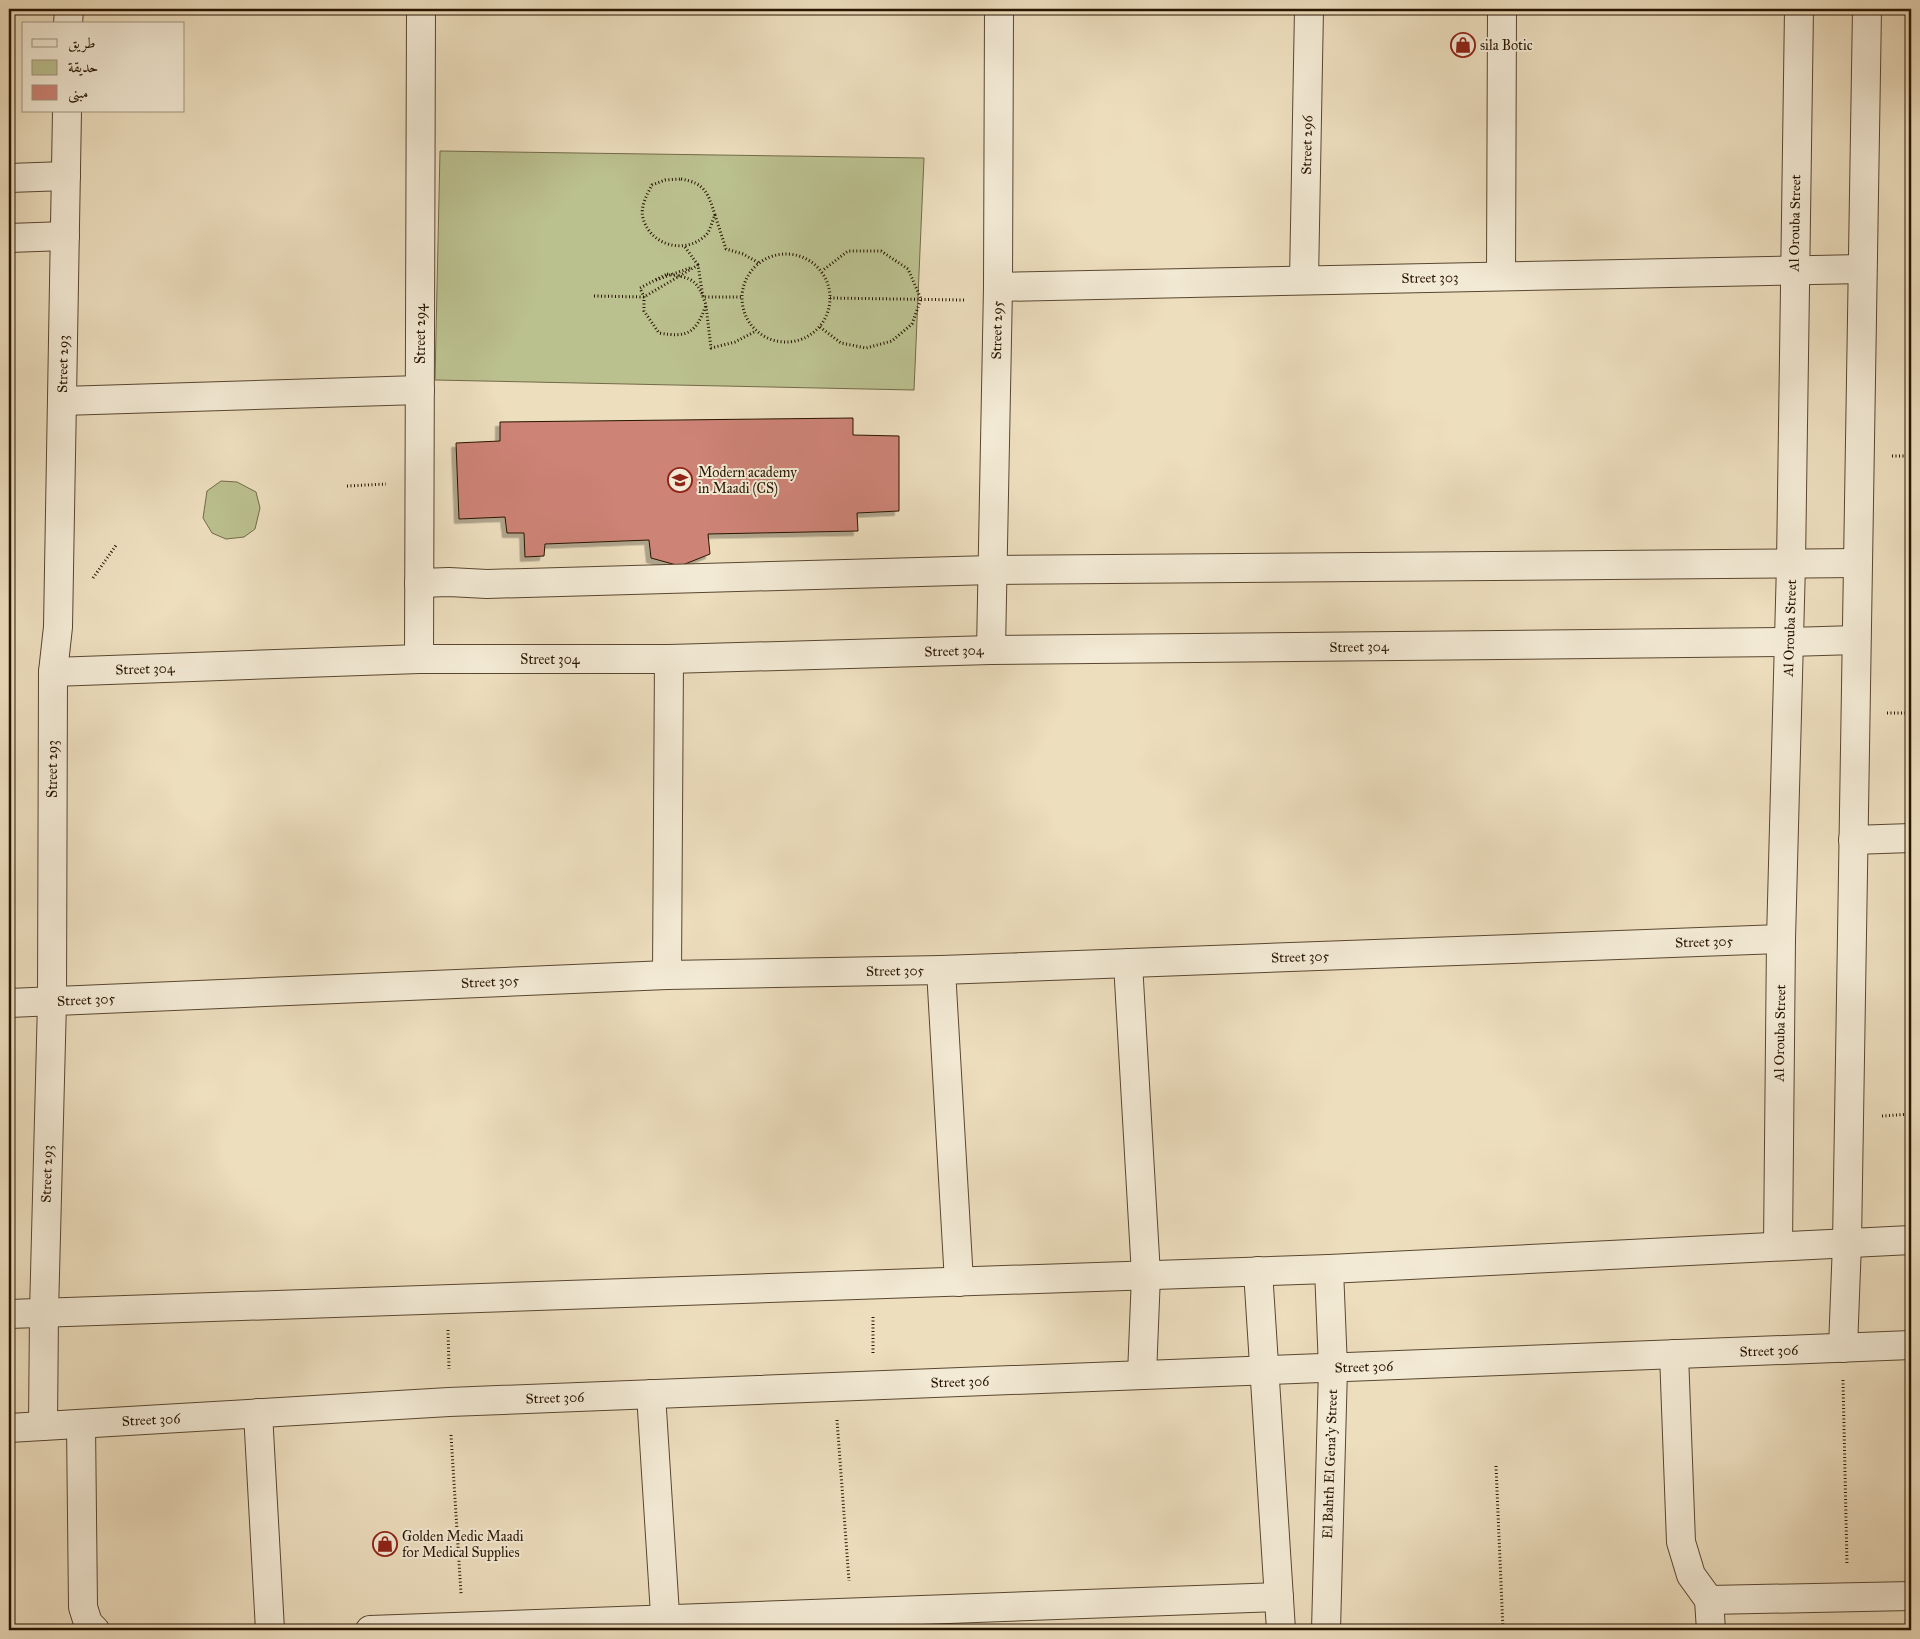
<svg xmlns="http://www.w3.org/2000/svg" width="1920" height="1639" viewBox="0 0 1920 1639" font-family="'IM FELL Great Primer',Amiri,serif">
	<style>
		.green { fill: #bbc08f; stroke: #726a48 }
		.building { fill: #cd8376; stroke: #281500; filter: url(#shadow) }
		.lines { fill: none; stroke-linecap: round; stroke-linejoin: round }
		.minor-casing { stroke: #594730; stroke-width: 30 }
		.tertiary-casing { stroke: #594730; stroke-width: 30 }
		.path { stroke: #281500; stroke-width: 3; stroke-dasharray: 1 2.5; stroke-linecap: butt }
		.minor { stroke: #f3ead5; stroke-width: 28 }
		.tertiary { stroke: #f3ead5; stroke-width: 28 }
		.labels { text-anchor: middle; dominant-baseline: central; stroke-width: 4; stroke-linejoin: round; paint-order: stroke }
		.poi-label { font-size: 14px; fill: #281500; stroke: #f3ead5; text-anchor: start }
		.street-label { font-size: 14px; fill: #281500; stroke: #f3ead5 }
	</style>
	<defs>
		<filter id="shadow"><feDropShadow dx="-4.5" dy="4.5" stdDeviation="0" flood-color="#0004"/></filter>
	</defs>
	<rect width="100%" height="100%" fill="#eddebe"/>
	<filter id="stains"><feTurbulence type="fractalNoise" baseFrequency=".004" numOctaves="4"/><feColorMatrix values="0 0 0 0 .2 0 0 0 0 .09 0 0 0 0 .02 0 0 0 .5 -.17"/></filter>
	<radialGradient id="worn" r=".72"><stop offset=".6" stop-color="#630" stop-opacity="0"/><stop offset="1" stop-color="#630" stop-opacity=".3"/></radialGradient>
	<g class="green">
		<polygon points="440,151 924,158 914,390 435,380"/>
		<polygon points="221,481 237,482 256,492 260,508 255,529 244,537 226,539 212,533 203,518 207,491"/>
	</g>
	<polygon class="building" points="853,418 853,435 899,436 899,511 857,513 858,531 708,534 710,554 680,566 651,558 649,540 545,544 544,556 525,557 524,533 507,533 505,517 459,519 456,443 500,441 500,422"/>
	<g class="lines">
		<defs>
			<g id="minor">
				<polyline points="68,24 69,9"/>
				<polyline points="9,178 66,176"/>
				<polyline points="9,238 65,236"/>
				<polyline points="1501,276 1502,9"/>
				<polyline points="1304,280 1309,9"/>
				<polyline points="998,287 1862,269"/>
				<polyline points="62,401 420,390"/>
				<polyline points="419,583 449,582 487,584 992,570 1857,563"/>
				<polyline points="991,650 998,287 999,9"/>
				<polyline points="419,659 421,9"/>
				<polyline points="53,672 419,659 669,659 991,650 1789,642 1856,640"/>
				<polyline points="1853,840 1911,838"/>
				<polyline points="1128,963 1146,1275 1142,1375"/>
				<polyline points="941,970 959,1282"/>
				<polyline points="667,975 669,659"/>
				<polyline points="9,1003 667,975 941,970 1781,939"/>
				<polyline points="1674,1354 1681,1542 1691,1575 1709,1600"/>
				<polyline points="651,1394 666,1630"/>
				<polyline points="258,1413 270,1630"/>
				<polyline points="81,1424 83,1607 88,1623 95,1630"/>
				<polyline points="43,1426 44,1313 52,1002 53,672 58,627 67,111"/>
				<polyline points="1709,1600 1911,1596"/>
				<polyline points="1709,1600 1711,1630"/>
				<polyline points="370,1630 1279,1597"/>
			</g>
			<g id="tertiary">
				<polyline points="1778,1246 1781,939 1791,564 1799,9"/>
				<polyline points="1258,1271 1281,1630"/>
				<polyline points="9,1314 1329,1269 1911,1240"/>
				<polyline points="1843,1348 1847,1243 1867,9"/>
				<polyline points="9,1428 449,1402 1911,1345"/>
				<polyline points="1326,1630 1333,1368 1329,1269"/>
			</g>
		</defs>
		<use href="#minor" class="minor-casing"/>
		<use href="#tertiary" class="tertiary-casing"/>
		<g class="path">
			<path d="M 681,179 C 705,183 708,193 715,215 C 712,221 710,232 705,236 C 684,255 650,245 643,218 C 640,207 647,194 652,185 L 665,180 Z"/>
			<polyline points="715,215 726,249 743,254 759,263"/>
			<polyline points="685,247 698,265 696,266"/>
			<circle cx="786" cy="298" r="44"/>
			<path d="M 667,274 C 693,278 697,279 706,305 C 696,333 688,338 659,333 L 644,311 L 644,297 L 640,288 Z"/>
			<polyline points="656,280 690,268"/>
			<polyline points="594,296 644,297 698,265 703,297 742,297"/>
			<polyline points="830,298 964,300"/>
			<polyline points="706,306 711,348 735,342 756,331"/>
			<polyline points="820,327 841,343 866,348 892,341 912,324 921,299 908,269 881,251 848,251 822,271"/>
			<polyline points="1892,456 1911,456"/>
			<polyline points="347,486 386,484"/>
			<polyline points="93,578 117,544"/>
			<polyline points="1887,713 1911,713"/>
			<polyline points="1882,1116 1911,1114"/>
			<polyline points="448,1330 449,1369"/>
			<polyline points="873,1353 873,1317"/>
			<polyline points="1843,1380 1847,1564"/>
			<polyline points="837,1420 849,1581"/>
			<polyline points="451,1435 461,1594"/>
			<polyline points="1496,1466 1503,1630"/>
		</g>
		<use href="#minor" class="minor"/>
		<use href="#tertiary" class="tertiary"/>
	</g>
	<defs>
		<symbol id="shop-ring" viewBox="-11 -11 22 22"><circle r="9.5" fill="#f3ead5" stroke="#8f2418" stroke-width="1.5"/><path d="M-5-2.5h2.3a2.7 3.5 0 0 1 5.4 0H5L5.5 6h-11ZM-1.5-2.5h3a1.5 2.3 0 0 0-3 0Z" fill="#8f2418"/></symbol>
		<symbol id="university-ring" viewBox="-11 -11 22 22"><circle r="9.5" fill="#f3ead5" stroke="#8f2418" stroke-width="1.5"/><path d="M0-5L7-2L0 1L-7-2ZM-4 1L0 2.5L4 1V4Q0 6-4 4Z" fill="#8f2418"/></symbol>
	</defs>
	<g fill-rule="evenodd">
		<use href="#shop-ring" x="1449" y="31" width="28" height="28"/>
		<use href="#university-ring" x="666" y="466" width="28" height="28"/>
		<use href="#shop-ring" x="371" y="1530" width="28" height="28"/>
	</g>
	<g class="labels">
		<g class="poi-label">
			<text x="1480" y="45">sila Botic</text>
			<text x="698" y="472">Modern academy<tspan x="698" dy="16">in Maadi (CS)</tspan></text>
			<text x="402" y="1536">Golden Medic Maadi<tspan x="402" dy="16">for Medical Supplies</tspan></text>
		</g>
		<g class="street-label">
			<text transform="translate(1307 145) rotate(-89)">Street 296</text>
			<text transform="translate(1795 223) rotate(-89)">Al Orouba Street</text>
			<text transform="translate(1430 278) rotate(-1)">Street 303</text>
			<text transform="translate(997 330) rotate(-89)">Street 295</text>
			<text transform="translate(420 334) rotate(-90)">Street 294</text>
			<text transform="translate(63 364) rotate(-89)">Street 293</text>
			<text transform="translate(1790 628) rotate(-88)">Al Orouba Street</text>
			<text transform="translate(1359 647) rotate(-1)">Street 304</text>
			<text transform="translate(954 651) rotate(-2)">Street 304</text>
			<text x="550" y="659">Street 304</text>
			<text transform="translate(145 669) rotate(-2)">Street 304</text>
			<text transform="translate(52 769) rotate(-90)">Street 293</text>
			<text transform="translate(1704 942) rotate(-2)">Street 305</text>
			<text transform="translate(1300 957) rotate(-2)">Street 305</text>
			<text transform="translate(895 971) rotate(-1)">Street 305</text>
			<text transform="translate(490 982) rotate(-3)">Street 305</text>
			<text transform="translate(86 1000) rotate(-3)">Street 305</text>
			<text transform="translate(1780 1033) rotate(-89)">Al Orouba Street</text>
			<text transform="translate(47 1174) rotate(-88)">Street 293</text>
			<text transform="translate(1769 1351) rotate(-2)">Street 306</text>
			<text transform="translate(1364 1367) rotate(-2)">Street 306</text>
			<text transform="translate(960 1382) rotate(-2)">Street 306</text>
			<text transform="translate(555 1398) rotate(-2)">Street 306</text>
			<text transform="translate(151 1420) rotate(-3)">Street 306</text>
			<text transform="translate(1330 1464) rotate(-88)">El Bahth El Gena'y Street</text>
		</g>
	</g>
	<rect width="1920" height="1639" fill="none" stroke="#eddebe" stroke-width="30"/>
	<rect x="10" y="10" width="1900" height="1619" fill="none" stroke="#281500" stroke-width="2.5"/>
	<rect x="15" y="15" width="1890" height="1609" fill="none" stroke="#281500"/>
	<rect x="22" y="22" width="162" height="90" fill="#f3ead5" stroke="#a29580"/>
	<rect x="32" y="39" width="25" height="8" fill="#f3ead5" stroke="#a29580"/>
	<text x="68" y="48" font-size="15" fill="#281500">طريق</text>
	<rect x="32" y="60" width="25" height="15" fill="#bbc08f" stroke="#a29580"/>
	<text x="68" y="72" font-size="15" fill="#281500">حديقة</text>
	<rect x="32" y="85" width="25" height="15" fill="#cd8376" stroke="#a29580"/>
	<text x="68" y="98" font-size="15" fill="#281500">مبنى</text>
	<rect width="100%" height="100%" filter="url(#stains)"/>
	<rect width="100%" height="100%" fill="url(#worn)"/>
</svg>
